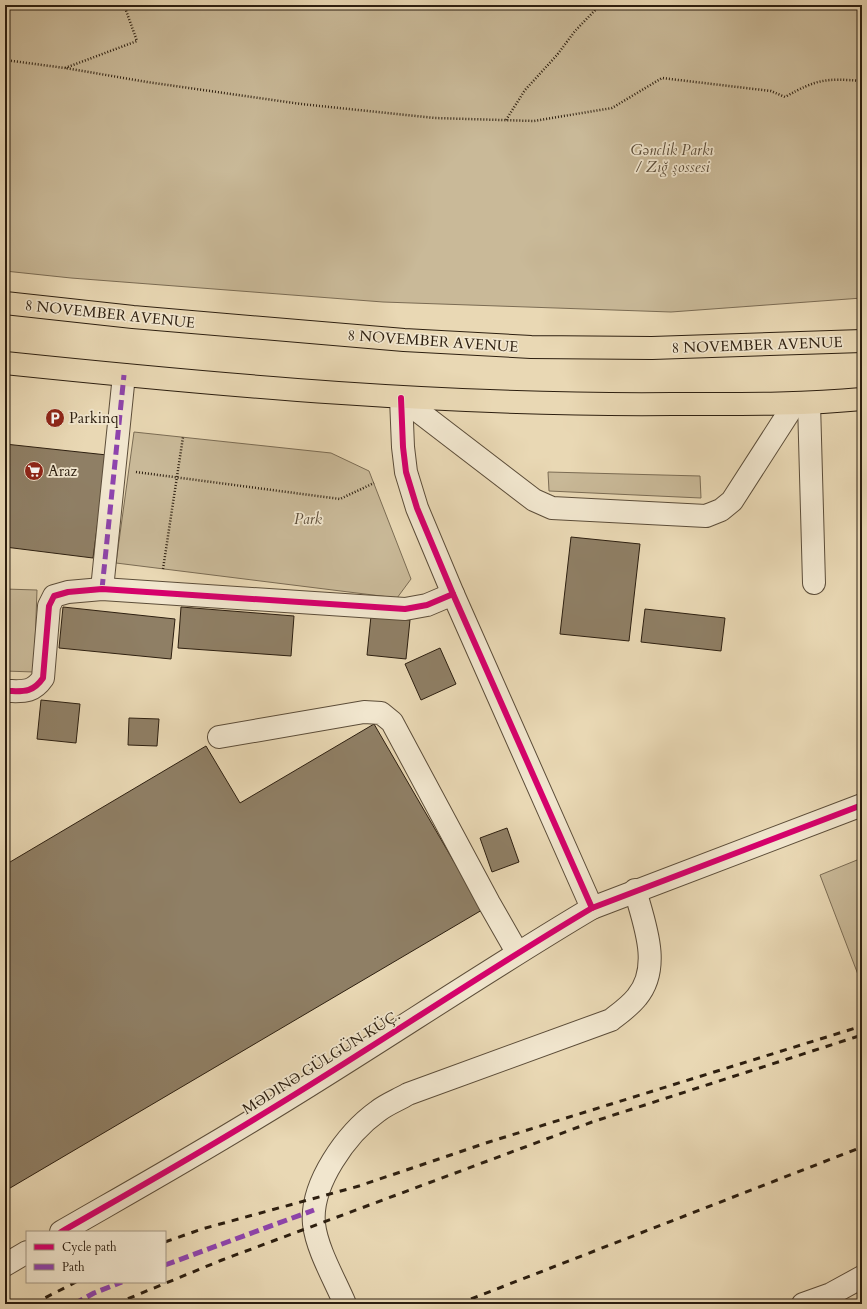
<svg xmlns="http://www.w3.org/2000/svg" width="867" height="1309" viewBox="0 0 867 1309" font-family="Cardo,serif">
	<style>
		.green { fill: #c9b998; stroke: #7b6c54 }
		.building { fill: #8f7f65; stroke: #2d1f10 }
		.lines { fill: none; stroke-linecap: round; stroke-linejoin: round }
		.minor-casing { stroke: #5c4d39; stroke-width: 24 }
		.highway-casing { stroke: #2d1f10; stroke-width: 24 }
		.path { stroke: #2d1f10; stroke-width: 2.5; stroke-dasharray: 1 2; stroke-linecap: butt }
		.minor { stroke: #f1e6ce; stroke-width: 22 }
		.highway { stroke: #e9d8b4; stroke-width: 22 }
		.rail { stroke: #2d1f10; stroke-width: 3; stroke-dasharray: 7 7; stroke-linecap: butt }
		.quiet { stroke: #8e44ad; stroke-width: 5; stroke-dasharray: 10 5; stroke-linecap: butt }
		.cycleway-casing { stroke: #f1e6ce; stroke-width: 8 }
		.cycleway { stroke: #d6006c; stroke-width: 6 }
		.labels { text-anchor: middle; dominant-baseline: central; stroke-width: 3.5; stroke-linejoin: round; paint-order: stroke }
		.park-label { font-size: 15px; font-style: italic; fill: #5c4d39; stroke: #f1e6ce }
		.street-label { font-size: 15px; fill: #2d1f10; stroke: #f1e6ce }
		.poi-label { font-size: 15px; fill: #2d1f10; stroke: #f1e6ce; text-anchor: start }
	</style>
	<rect width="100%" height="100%" fill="#e9d8b4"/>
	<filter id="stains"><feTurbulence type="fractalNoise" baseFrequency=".005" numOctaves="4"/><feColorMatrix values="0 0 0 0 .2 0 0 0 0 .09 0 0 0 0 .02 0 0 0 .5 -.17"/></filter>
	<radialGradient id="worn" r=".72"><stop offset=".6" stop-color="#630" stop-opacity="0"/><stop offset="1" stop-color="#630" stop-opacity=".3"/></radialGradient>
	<g class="green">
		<polygon points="5,5 862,5 862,298 671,312 383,302 71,278 5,271"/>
		<polygon points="134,432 331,453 369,471 411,579 397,598 116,563"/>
		<polygon points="548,472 700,476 701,498 549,491"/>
		<polygon points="5,589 37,590 34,672 5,671"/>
		<polygon points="862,858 862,985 820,875"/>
	</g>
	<g class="building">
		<polygon points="5,444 107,455 93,558 5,547"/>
		<polygon points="571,537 640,544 629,641 560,634"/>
		<polygon points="63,607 175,619 171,659 59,648"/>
		<polygon points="181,607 294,616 291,656 178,648"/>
		<polygon points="645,609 725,618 721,651 641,642"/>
		<polygon points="371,616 410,620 406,659 367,655"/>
		<polygon points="440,648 456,684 421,700 405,664"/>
		<polygon points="41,700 80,704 76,743 37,739"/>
		<polygon points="129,718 159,719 157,746 128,745"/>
		<polygon points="374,724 482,910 5,1191 5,865 206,746 240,803"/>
		<polygon points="507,828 519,862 492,872 480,838"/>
	</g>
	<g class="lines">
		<defs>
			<g id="minor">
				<polyline points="401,398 403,447 406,472 417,508 453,594 592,908 862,805"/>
				<polyline points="401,398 534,500 552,508 706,516 721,510 732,501 795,403"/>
				<polyline points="809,403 814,583"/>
				<polyline points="102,589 124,375"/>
				<path d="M 5,691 C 22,691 32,694 43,678 L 49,606 L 54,596 L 68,592 L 102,589 L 405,609 L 427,605 L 453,594"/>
				<polyline points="219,737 364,712 381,713 392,722 489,903 517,952"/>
				<path d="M 61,1232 C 127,1194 193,1157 258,1117 C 371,1049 479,975 592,908"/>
				<polyline points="5,1265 27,1252"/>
				<path d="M 345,1304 C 335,1280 317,1250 314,1224 C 310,1184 347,1133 378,1111 C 387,1104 398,1100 408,1094 L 611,1020 C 620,1013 630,1006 637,997 C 662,967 644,923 635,890"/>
				<polyline points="803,1304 831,1294 862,1277"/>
			</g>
			<g id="highway">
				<polyline points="5,303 133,317 404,340 531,347 652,348 862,341"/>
				<path d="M 5,363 C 227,386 449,406 672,404 C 735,404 799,405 862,399"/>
			</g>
		</defs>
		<use href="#minor" class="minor-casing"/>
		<use href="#highway" class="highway-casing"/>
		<g class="path">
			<path d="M 124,5 L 137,41 L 65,68 L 147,82 L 301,104 L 435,118 L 534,121 L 612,108 L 662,78 L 771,91 L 785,97 C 817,79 826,78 862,81"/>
			<polyline points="592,5 598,8"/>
			<polyline points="5,60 65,68"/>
			<polyline points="506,120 525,90 557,55 575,31 600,5"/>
			<polyline points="136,472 340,499 374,483"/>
			<polyline points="163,569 183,437"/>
		</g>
		<use href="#minor" class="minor"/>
		<use href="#highway" class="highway"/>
		<g class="rail">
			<polyline points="165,1242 202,1229 359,1186 489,1142 862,1026"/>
			<polyline points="33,1304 76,1282"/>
			<polyline points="115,1304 222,1260 592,1122 862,1035"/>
			<polyline points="458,1304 862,1147"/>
		</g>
		<g class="quiet">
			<polyline points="102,589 124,375"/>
			<polyline points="165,1265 314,1210"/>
			<polyline points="74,1304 94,1293 122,1282"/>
		</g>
		<defs>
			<g id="cycleway">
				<polyline points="401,398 403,447 406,472 417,508 453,594 592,908 862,805"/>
				<path d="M 5,691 C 22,691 32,694 43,678 L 49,606 L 54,596 L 68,592 L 102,589 L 405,609 L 427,605 L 453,594"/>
				<path d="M 61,1232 C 127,1194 193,1157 258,1117 C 371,1049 479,975 592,908"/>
			</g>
		</defs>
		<use href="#cycleway" class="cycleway-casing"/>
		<use href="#cycleway" class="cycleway"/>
	</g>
	<defs>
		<symbol id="parking-disc" viewBox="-11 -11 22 22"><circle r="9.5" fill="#8f2418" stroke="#f1e6ce"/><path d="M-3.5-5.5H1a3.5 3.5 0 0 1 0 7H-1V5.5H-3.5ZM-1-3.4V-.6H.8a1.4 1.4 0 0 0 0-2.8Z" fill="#fff"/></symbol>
		<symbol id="supermarket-disc" viewBox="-11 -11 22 22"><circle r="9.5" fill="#8f2418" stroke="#f1e6ce"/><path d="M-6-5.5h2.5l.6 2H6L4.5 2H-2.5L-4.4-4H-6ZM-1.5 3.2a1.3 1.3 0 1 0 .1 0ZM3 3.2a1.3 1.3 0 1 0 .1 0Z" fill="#fff"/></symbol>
	</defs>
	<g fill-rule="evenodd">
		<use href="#parking-disc" x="44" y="407" width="22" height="22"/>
		<use href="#supermarket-disc" x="23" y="460" width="22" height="22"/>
	</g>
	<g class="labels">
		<g class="park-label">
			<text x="672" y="150">Gənclik Parkı<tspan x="672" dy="17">/ Zığ şossesi</tspan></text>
			<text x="308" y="519">Park</text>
		</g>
		<g class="street-label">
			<text transform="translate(110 314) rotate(6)">8 NOVEMBER AVENUE</text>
			<text transform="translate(433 341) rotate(4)">8 NOVEMBER AVENUE</text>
			<text transform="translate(757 345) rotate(-2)">8 NOVEMBER AVENUE</text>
			<text transform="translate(321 1062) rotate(-32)">MƏDINƏ GÜLGÜN KÜÇ.</text>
		</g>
		<g class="poi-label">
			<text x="69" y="418">Parkinq</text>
			<text x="48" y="471">Araz</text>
		</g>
	</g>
	<rect width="867" height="1309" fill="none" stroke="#e9d8b4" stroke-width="20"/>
	<rect x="6" y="6" width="855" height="1297" fill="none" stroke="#2d1f10" stroke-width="2"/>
	<rect x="10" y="10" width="847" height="1289" fill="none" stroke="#2d1f10"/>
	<rect x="26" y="1231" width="140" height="52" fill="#f1e6ce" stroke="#a39682"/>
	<rect x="34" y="1244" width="20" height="6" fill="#d6006c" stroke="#a39682"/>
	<text x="62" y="1251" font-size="12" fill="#2d1f10">Cycle path</text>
	<rect x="34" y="1264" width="20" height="6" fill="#8e44ad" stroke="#a39682"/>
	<text x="62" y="1271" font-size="12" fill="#2d1f10">Path</text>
	<rect width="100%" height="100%" filter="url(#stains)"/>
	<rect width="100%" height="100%" fill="url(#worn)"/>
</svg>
